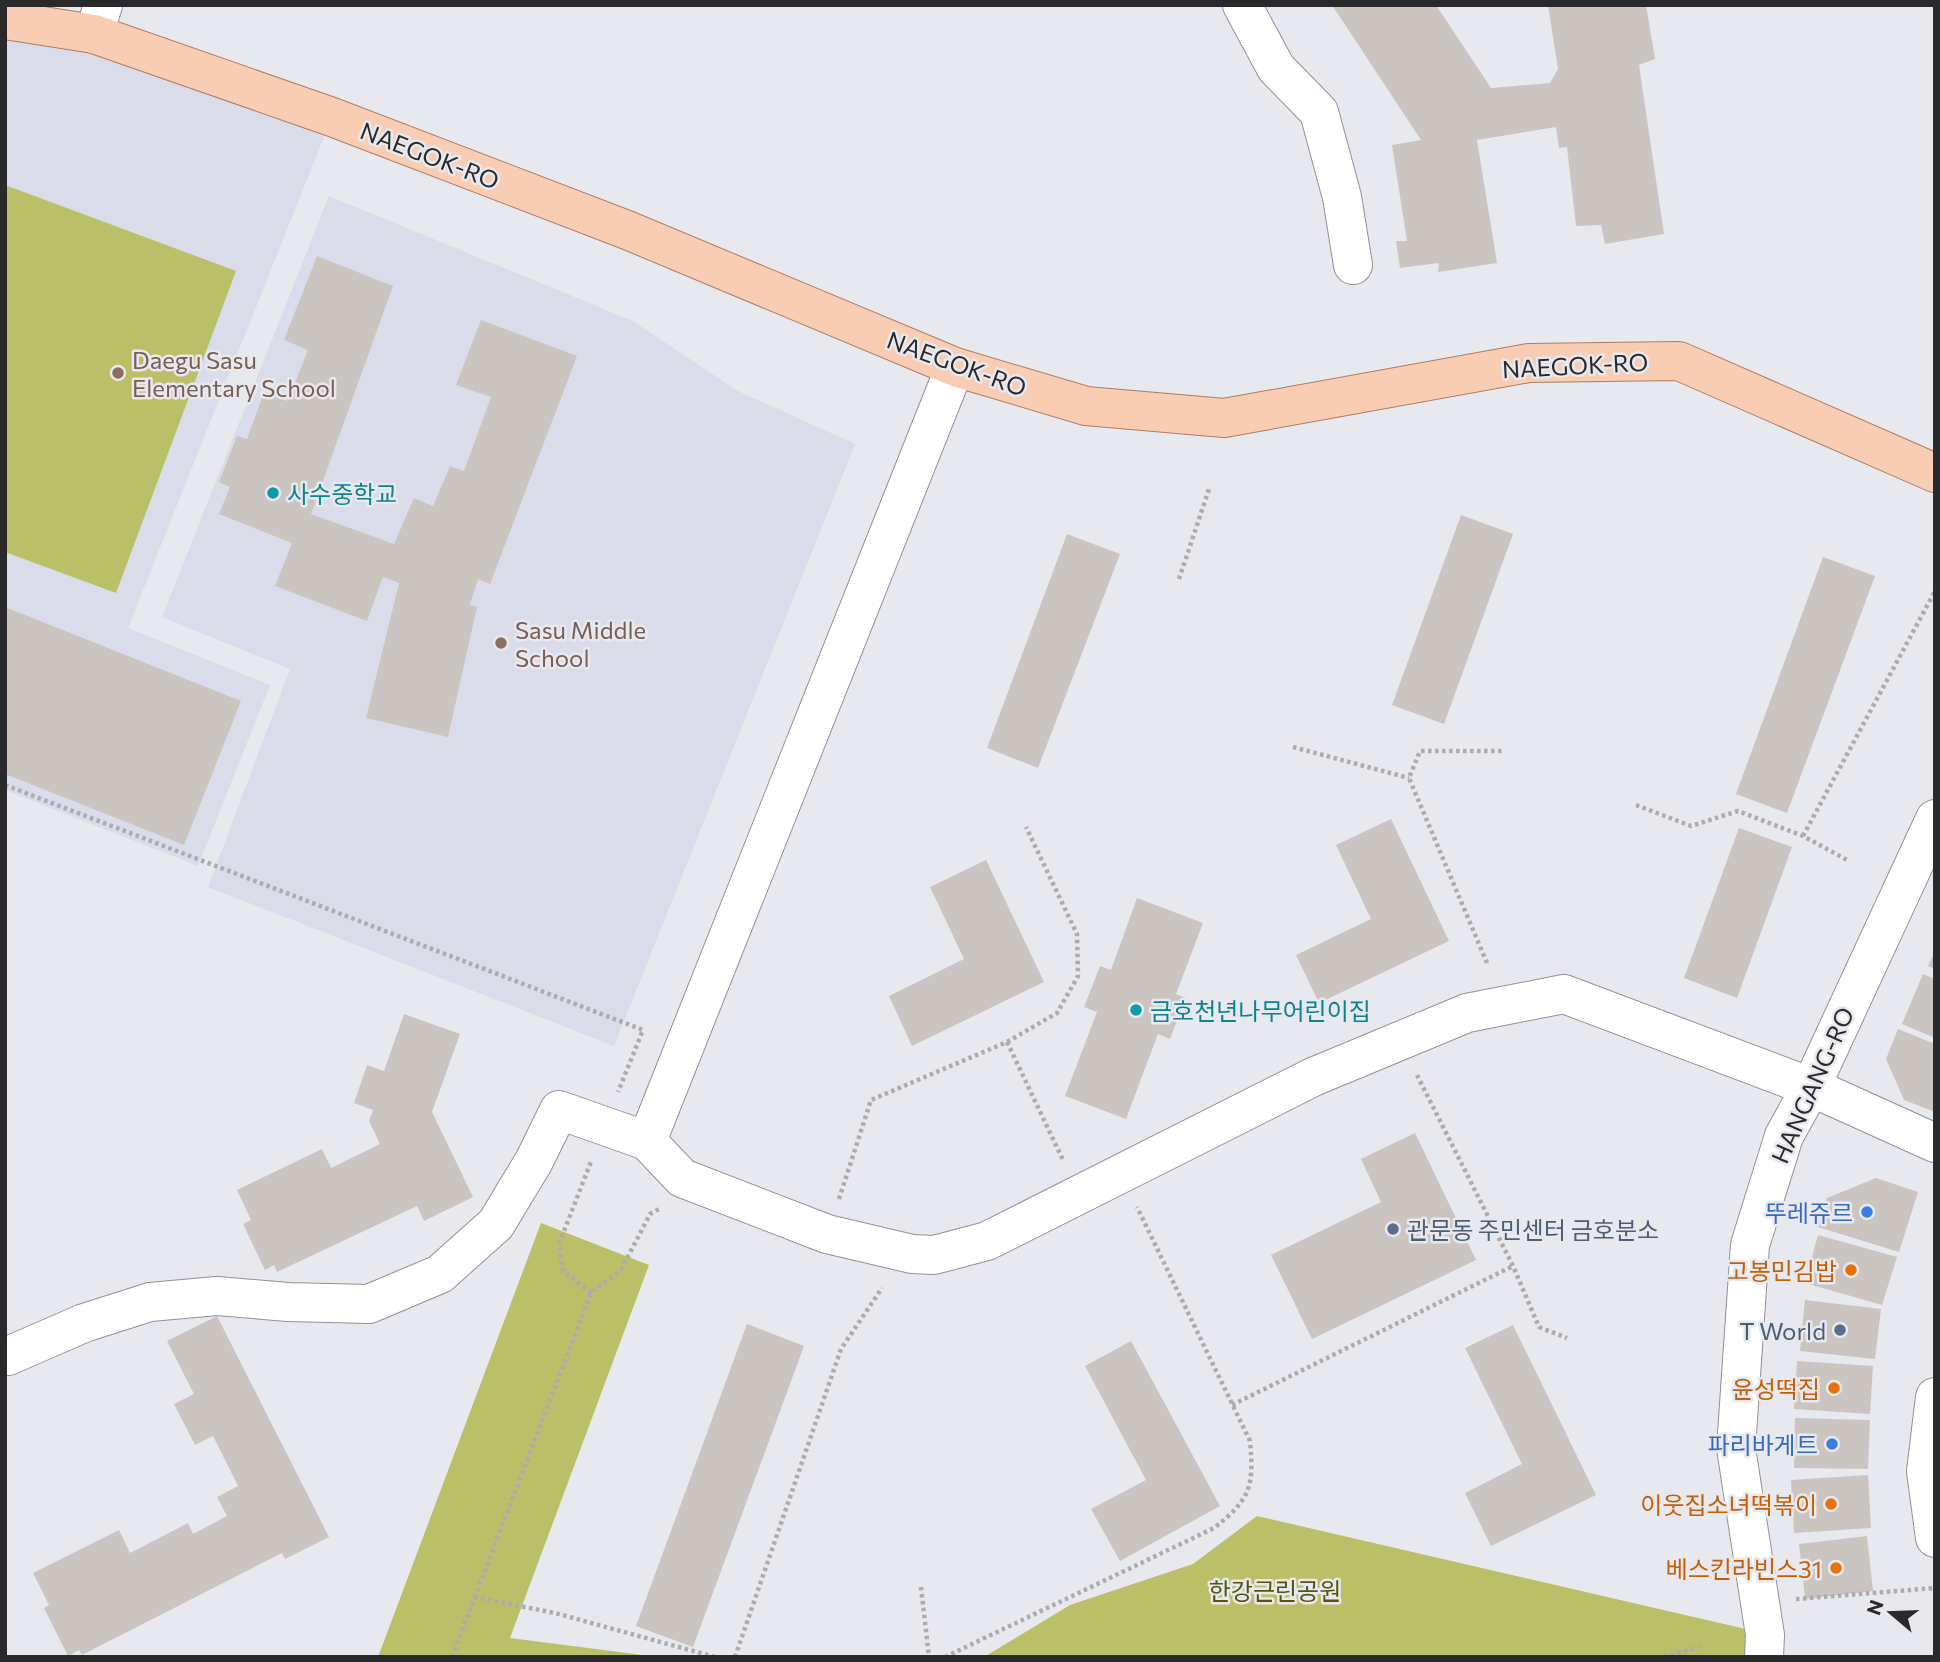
<svg xmlns="http://www.w3.org/2000/svg" width="1940" height="1662" viewBox="0 0 1940 1662" font-family="Commissioner,'Noto Sans KR',sans-serif">
	<style>
		.built { fill: #dbdcea }
		.green { fill: #bac067 }
		.building { fill: #cac5c0 }
		.lines { fill: none; stroke-linecap: round; stroke-linejoin: round }
		.minor-casing { stroke: #929298; stroke-width: 40 }
		.major-casing { stroke: #ad7e63; stroke-width: 40 }
		.path { stroke: #ababb0; stroke-width: 4.5; stroke-dasharray: 3.5 3.5; stroke-linecap: butt }
		.minor { stroke: #fff; stroke-width: 38 }
		.major { stroke: #f8cdb3; stroke-width: 38 }
		.education-dot { fill: #8d6e63; stroke: #e8e8ef; stroke-width: 2.5 }
		.culture-dot { fill: #0f9aa8; stroke: #e8e8ef; stroke-width: 2.5 }
		.shop-dot { fill: #3f7fe0; stroke: #e8e8ef; stroke-width: 2.5 }
		.service-dot { fill: #5c6f8a; stroke: #e8e8ef; stroke-width: 2.5 }
		.food-dot { fill: #e8710a; stroke: #e8e8ef; stroke-width: 2.5 }
		.labels { text-anchor: middle; dominant-baseline: central; stroke-width: 5; stroke-linejoin: round; paint-order: stroke }
		.street-label { font-size: 24px; fill: #2a2a2c; stroke: #e8e8ef }
		.education-label { font-size: 24px; fill: #785e54; stroke: #e8e8ef; text-anchor: start }
		.culture-label { font-size: 24px; fill: #0d838f; stroke: #e8e8ef; text-anchor: start }
		.shop-label { font-size: 24px; fill: #366cbe; stroke: #e8e8ef; text-anchor: end }
		.service-label { font-size: 24px; fill: #4e5e75; stroke: #e8e8ef; text-anchor: start }
		.food-label { font-size: 24px; fill: #c56008; stroke: #e8e8ef; text-anchor: end }
		.park-label { font-size: 24px; fill: #53560a; stroke: #e8e8ef }
	</style>
	<rect width="100%" height="100%" fill="#e8e8ef"/>
	<g class="built">
		<polygon points="5,20 332,117 128,628 270,685 198,866 5,790"/>
		<polygon points="329,196 633,321 736,390 855,444 614,1046 208,887 290,669 162,617"/>
	</g>
	<g class="green">
		<polygon points="5,185 236,271 116,593 5,552"/>
		<polygon points="541,1223 649,1265 510,1638 658,1657 378,1657"/>
		<polygon points="1257,1516 1750,1630 1752,1657 984,1657 1070,1605 1193,1564"/>
	</g>
	<g class="building">
		<polygon points="1332,5 1436,5 1491,88 1550,83 1558,69 1548,5 1646,5 1655,59 1639,65 1664,234 1605,244 1601,225 1576,226 1567,147 1559,148 1556,127 1477,140 1497,263 1438,272 1439,263 1400,268 1396,241 1407,241 1392,145 1421,140"/>
		<polygon points="317,256 393,286 311,514 394,544 414,498 433,506 450,466 464,471 491,397 456,385 481,320 577,356 490,584 478,579 470,605 477,607 448,737 366,718 399,583 383,577 367,621 275,586 292,543 219,514 230,487 219,482 237,436 247,439 264,392 288,401 308,350 284,340"/>
		<polygon points="1461,515 1513,534 1444,724 1392,705"/>
		<polygon points="1067,534 1120,554 1038,768 987,748"/>
		<polygon points="1823,557 1875,576 1787,813 1736,794"/>
		<polygon points="5,607 241,701 184,845 5,774"/>
		<polygon points="1391,819 1449,941 1319,1003 1296,955 1371,919 1336,845"/>
		<polygon points="1739,828 1792,847 1737,998 1684,978"/>
		<polygon points="986,860 1044,982 912,1046 889,996 964,959 930,887"/>
		<polygon points="1137,898 1203,923 1176,994 1186,998 1170,1039 1158,1034 1126,1119 1065,1096 1097,1012 1084,1007 1100,966 1111,970"/>
		<polygon points="1935,951 1935,969 1928,966"/>
		<polygon points="1923,974 1935,979 1935,1038 1902,1024"/>
		<polygon points="404,1014 460,1034 432,1112 473,1197 424,1221 417,1206 277,1272 274,1265 265,1270 243,1224 251,1220 237,1190 322,1149 331,1168 380,1144 369,1121 373,1110 354,1103 367,1065 384,1071"/>
		<polygon points="1898,1029 1935,1044 1935,1112 1904,1100 1886,1059"/>
		<polygon points="1415,1133 1476,1260 1312,1339 1271,1255 1381,1202 1361,1159"/>
		<polygon points="1876,1178 1918,1192 1899,1252 1818,1227 1827,1198"/>
		<polygon points="1818,1235 1897,1257 1882,1305 1805,1283"/>
		<polygon points="1805,1300 1881,1309 1875,1359 1800,1351"/>
		<polygon points="217,1316 329,1537 285,1559 282,1553 82,1655 79,1650 68,1656 44,1608 49,1605 33,1573 119,1530 130,1553 188,1523 193,1534 227,1516 217,1497 238,1486 213,1436 195,1445 174,1404 194,1394 167,1341"/>
		<polygon points="747,1324 804,1346 693,1647 636,1626"/>
		<polygon points="1513,1325 1596,1495 1491,1546 1465,1493 1522,1464 1465,1348"/>
		<polygon points="1131,1341 1220,1506 1120,1561 1091,1509 1146,1480 1085,1366"/>
		<polygon points="1797,1361 1873,1366 1870,1414 1794,1409"/>
		<polygon points="1795,1418 1870,1420 1868,1469 1794,1468"/>
		<polygon points="1868,1475 1871,1528 1794,1533 1791,1480"/>
		<polygon points="1867,1536 1873,1591 1805,1599 1799,1544"/>
	</g>
	<g class="lines">
		<defs>
			<g id="minor">
				<polyline points="1242,5 1276,68 1319,112 1342,197 1353,265"/>
				<polyline points="94,34 103,5"/>
				<polyline points="647,1141 955,367"/>
				<polyline points="8,1356 84,1323 150,1302 217,1296 288,1302 369,1304 440,1274 496,1224 534,1161 559,1110 647,1141 682,1178 827,1234 912,1254 934,1255 987,1241 1313,1077 1467,1013 1564,994 1811,1087 1935,1143"/>
				<polyline points="1935,1397 1926,1471 1935,1538"/>
				<polyline points="1764,1657 1765,1635 1736,1448 1750,1245 1784,1136 1811,1087 1935,819"/>
			</g>
			<polyline id="major" points="5,20 94,34 332,117 627,230 955,367 1086,406 1224,418 1529,363 1679,361 1935,473"/>
		</defs>
		<use href="#minor" class="minor-casing"/>
		<use href="#major" class="major-casing"/>
		<g class="path">
			<polyline points="1179,579 1210,486"/>
			<polyline points="1293,747 1409,778"/>
			<polyline points="5,785 643,1030 618,1092"/>
			<polyline points="1636,805 1691,826 1738,811 1803,836 1849,861"/>
			<polyline points="1803,836 1935,591"/>
			<polyline points="1487,963 1409,778 1420,751 1503,751"/>
			<polyline points="1007,1042 1063,1160"/>
			<polyline points="1417,1075 1513,1266 1539,1327 1567,1338"/>
			<polyline points="839,1199 871,1100 1007,1042 1057,1013 1078,976 1077,934 1026,827"/>
			<polyline points="591,1293 563,1271 559,1244 592,1159"/>
			<polyline points="1232,1405 1513,1266"/>
			<polyline points="921,1587 929,1657"/>
			<polyline points="474,1597 555,1613 715,1657"/>
			<polyline points="1796,1599 1935,1588"/>
			<polyline points="452,1657 591,1293 621,1270 650,1214 661,1208"/>
			<polyline points="735,1657 841,1349 882,1288"/>
			<path d="M 945,1657 L 1214,1528 C 1251,1499 1254,1486 1250,1441 L 1137,1207"/>
			<polyline points="1664,1657 1700,1647"/>
		</g>
		<use href="#minor" class="minor"/>
		<use href="#major" class="major"/>
	</g>
	<g class="education-dot">
		<circle cx="118" cy="373" r="7"/>
		<circle cx="501" cy="643" r="7"/>
	</g>
	<g class="culture-dot">
		<circle cx="273" cy="493" r="7"/>
		<circle cx="1136" cy="1010" r="7"/>
	</g>
	<g class="shop-dot">
		<circle cx="1867" cy="1212" r="7"/>
		<circle cx="1832" cy="1444" r="7"/>
	</g>
	<g class="service-dot">
		<circle cx="1393" cy="1229" r="7"/>
		<circle cx="1840" cy="1330" r="7"/>
	</g>
	<g class="food-dot">
		<circle cx="1851" cy="1270" r="7"/>
		<circle cx="1834" cy="1388" r="7"/>
		<circle cx="1831" cy="1504" r="7"/>
		<circle cx="1836" cy="1568" r="7"/>
	</g>
	<g class="labels">
		<g class="street-label">
			<text transform="translate(430 155) rotate(21)">NAEGOK-RO</text>
			<text transform="translate(957 363) rotate(20)">NAEGOK-RO</text>
			<text transform="translate(1575 365) rotate(-3)">NAEGOK-RO</text>
			<text transform="translate(1812 1085) rotate(-66)">HANGANG-RO</text>
		</g>
		<g class="education-label">
			<text x="132" y="359">Daegu Sasu<tspan x="132" dy="28">Elementary School</tspan></text>
			<text x="515" y="629">Sasu Middle<tspan x="515" dy="28">School</tspan></text>
		</g>
		<g class="culture-label">
			<text x="287" y="493">사수중학교</text>
			<text x="1150" y="1010">금호천년나무어린이집</text>
		</g>
		<g class="shop-label">
			<text x="1853" y="1212">뚜레쥬르</text>
			<text x="1818" y="1444">파리바게트</text>
		</g>
		<g class="service-label">
			<text x="1407" y="1229">관문동 주민센터 금호분소</text>
			<text x="1826" y="1330" text-anchor="end">T World</text>
		</g>
		<g class="food-label">
			<text x="1837" y="1270">고봉민김밥</text>
			<text x="1820" y="1388">윤성떡집</text>
			<text x="1817" y="1504">이웃집소녀떡볶이</text>
			<text x="1822" y="1568">베스킨라빈스31</text>
		</g>
		<g class="park-label">
			<text x="1275" y="1590">한강근린공원</text>
		</g>
	</g>
	<rect width="1940" height="1662" fill="none" stroke="#2a2a2c" stroke-width="14"/>
	<g transform="translate(1891 1613) rotate(289)" stroke="#e8e8ef" stroke-width="5" paint-order="stroke">
	<path d="M0-5L12 26L0 18L-12 26Z" fill="#2a2a2c"/>
	<text y="-10" font-size="19" font-weight="bold" text-anchor="middle" fill="#2a2a2c">N</text>
	</g>
</svg>
